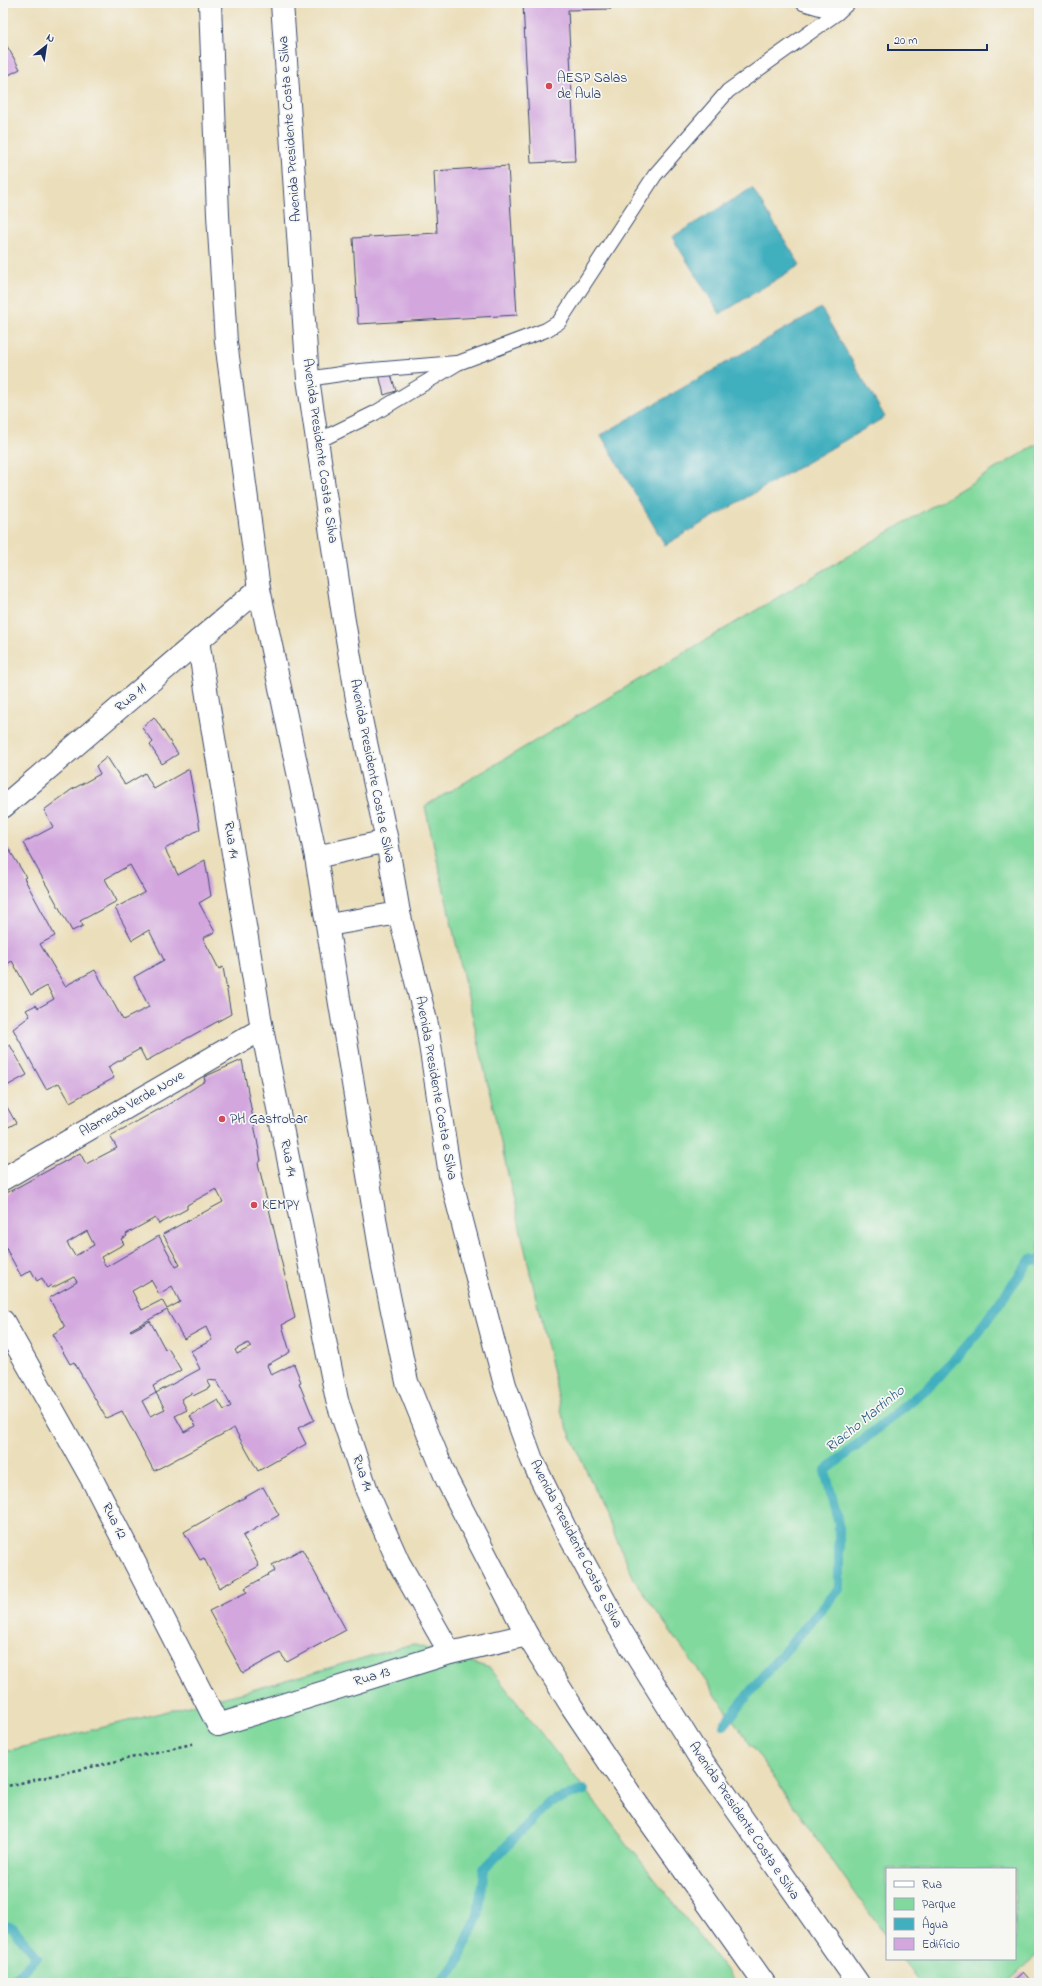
<svg xmlns="http://www.w3.org/2000/svg" width="1042" height="1986" viewBox="0 0 1042 1986" font-family="'Indie Flower',sans-serif">
	<style>
		.green { fill: #82d99e; stroke: #4e847e }
		.water { fill: #41afbe; stroke: #2e6f8e }
		.lines { fill: none; stroke-linecap: round; stroke-linejoin: round }
		.stream { stroke: #41afbe; stroke-width: 10 }
		.building { fill: #d3a7de; fill-rule: evenodd }
		.lane-casing { stroke: #3a496c; stroke-width: 16 }
		.street-casing { stroke: #3a496c; stroke-width: 24 }
		.primary-casing { stroke: #3a496c; stroke-width: 24 }
		.path { stroke: #3a496c; stroke-width: 2.5; stroke-dasharray: 3 3; stroke-linecap: butt }
		.lane { stroke: #fff; stroke-width: 14 }
		.street { stroke: #fff; stroke-width: 22 }
		.primary { stroke: #fff; stroke-width: 22 }
		.poi-dot { fill: #d1495b; stroke: #f6f6f2; stroke-width: 1.5 }
		.labels { text-anchor: middle; dominant-baseline: central; stroke-width: 3.5; stroke-linejoin: round; paint-order: stroke }
		.poi-label { font-size: 14px; fill: #1b2f5e; stroke: #f6f6f2; text-anchor: start }
		.street-label { font-size: 14px; fill: #1b2f5e; stroke: #f6f6f2 }
		.water-label { font-size: 15px; font-style: italic; fill: #285c80; stroke: #f6f6f2 }
	</style>
	<rect width="100%" height="100%" fill="#f6f6f2"/>
	<filter id="ink" filterUnits="userSpaceOnUse"><feTurbulence type="fractalNoise" baseFrequency=".025" numOctaves="2"/><feDisplacementMap in="SourceGraphic" scale="8" xChannelSelector="R" yChannelSelector="G"/><feConvolveMatrix kernelMatrix="1 2 1 2 8 2 1 2 1" color-interpolation-filters="sRGB"/></filter>
	<filter id="wash" filterUnits="userSpaceOnUse"><feTurbulence type="fractalNoise" baseFrequency=".012" numOctaves="4" result="noise"/><feDisplacementMap in="SourceGraphic" scale="16" xChannelSelector="R" yChannelSelector="G"/><feGaussianBlur stdDeviation="0.9" result="paint"/><feColorMatrix in="noise" values="0 0 0 0 0 0 0 0 0 0 0 0 0 0 0 0 0 1.4 0 .05"/><feComposite in="paint" operator="in"/></filter>
	<g filter="url(#wash)">
		<rect width="100%" height="100%" fill="#ebdeba"/>
		<g class="green">
			<polygon points="1039,443 1039,1953 1007,1983 919,1983 902,1959 1015,1959 1015,1869 887,1869 887,1938 635,1581 563,1418 425,806"/>
			<polygon points="412,1644 490,1668 736,1983 3,1983 3,1752 245,1692"/>
		</g>
		<g class="water">
			<polygon points="752,188 800,265 720,314 672,237"/>
			<polygon points="821,308 885,417 665,545 601,435"/>
		</g>
		<g class="lines">
			<g class="stream">
				<polyline points="724,1725 758,1682 839,1589 839,1524 825,1471 933,1383 978,1332 1031,1259 1039,1261"/>
				<polyline points="3,1925 13,1928 37,1957 11,1983"/>
				<polyline points="440,1983 456,1965 478,1915 484,1869 550,1802 584,1790"/>
			</g>
		</g>
		<g id="blocks">
			<g class="building">
				<polygon points="523,3 610,3 611,9 568,10 575,161 531,163"/>
				<polygon points="3,39 20,69 3,78"/>
				<polygon points="508,166 517,315 358,324 353,238 437,233 434,171"/>
				<polygon points="390,371 396,391 384,395 379,374"/>
				<polygon points="154,717 178,754 162,764 150,745 153,742 142,728"/>
				<polygon points="107,757 125,785 145,773 154,789 189,769 200,829 165,849 178,875 205,860 211,896 199,903 215,932 203,938 219,969 223,967 231,1014 146,1061 140,1049 138,1050 108,1067 114,1078 70,1102 59,1083 46,1089 13,1029 30,1016 26,1010 36,1005 38,1008 54,999 47,986 31,995 12,961 3,966 3,849 7,846 26,877 24,878 55,936 40,944 65,986 95,970 123,1020 149,1007 134,977 164,960 149,930 132,940 115,908 145,892 130,865 105,879 117,901 80,921 83,926 72,931 23,843 53,827 44,810 71,790 100,774 96,766"/>
				<polygon points="3,1041 7,1047 10,1045 27,1075 3,1088"/>
				<path d="M 242,1060 L 261,1161 L 258,1163 L 295,1318 L 282,1325 L 290,1352 L 267,1365 L 271,1375 L 294,1364 L 301,1382 L 299,1383 L 314,1420 L 298,1428 L 306,1444 L 258,1471 L 234,1428 L 154,1471 L 122,1411 L 106,1418 L 74,1362 L 70,1364 L 53,1334 L 65,1327 L 49,1298 L 77,1282 L 74,1277 L 52,1288 L 51,1285 L 47,1288 L 42,1278 L 37,1281 L 31,1270 L 21,1276 L 3,1243 L 3,1195 L 80,1153 L 86,1164 L 117,1148 L 110,1136 L 169,1104 L 205,1081 L 204,1077 ZM 216,1189 L 223,1202 L 163,1234 L 180,1265 L 176,1267 L 159,1236 L 106,1267 L 101,1257 L 124,1244 L 121,1239 L 127,1236 L 126,1234 L 155,1218 L 159,1224 L 187,1209 L 187,1205 ZM 87,1231 L 94,1245 L 75,1256 L 67,1243 ZM 151,1280 L 159,1294 L 172,1286 L 180,1302 L 167,1309 L 162,1300 L 142,1310 L 132,1291 ZM 167,1310 L 184,1339 L 206,1327 L 212,1340 L 191,1351 L 200,1369 L 156,1393 L 165,1409 L 150,1416 L 142,1401 L 156,1393 L 153,1386 L 181,1370 L 168,1348 L 165,1349 L 150,1321 L 131,1331 L 130,1330 ZM 248,1343 L 251,1347 L 237,1354 L 235,1350 ZM 207,1380 L 217,1381 L 231,1406 L 224,1410 L 218,1400 L 190,1416 L 196,1426 L 184,1432 L 175,1416 L 187,1410 L 181,1399 L 192,1393 L 193,1396 L 211,1387 Z"/>
				<polygon points="3,1100 16,1123 3,1130"/>
				<polygon points="263,1487 279,1515 243,1536 259,1566 219,1588 204,1558 200,1560 184,1532"/>
				<polygon points="302,1549 346,1630 287,1662 280,1653 243,1673 209,1611 247,1592 245,1588 275,1571 272,1565"/>
				<polygon points="1023,1972 1033,1983 1011,1983"/>
			</g>
		</g>
	</g>
	<g filter="url(#ink)">
		<use href="#blocks" fill-opacity="0" stroke="#3a496c" stroke-width="1"/>
		<g class="lines">
			<defs>
				<g id="lane">
					<polyline points="803,3 837,13"/>
					<polyline points="308,379 360,371 456,363"/>
					<polyline points="318,441 375,413 458,363 546,330 559,322 655,175 728,91 837,13 848,3"/>
				</g>
				<g id="street">
					<polyline points="198,641 262,1029 337,1400 367,1491 399,1563 450,1653"/>
					<polyline points="3,807 259,589"/>
					<polyline points="3,1179 262,1029"/>
					<polyline points="3,1321 94,1483 218,1725 450,1653 527,1635"/>
				</g>
				<g id="primary">
					<polyline points="210,3 218,215 226,342 259,589 316,857 383,1267 407,1382 447,1480 527,1635 572,1707 633,1798 764,1983"/>
					<polyline points="282,3 308,379 343,615 358,705 387,841 399,913 427,1025 450,1175 505,1385 532,1460 565,1528 620,1629 698,1755 858,1983"/>
					<polyline points="316,857 387,841"/>
					<polyline points="328,925 399,913"/>
				</g>
			</defs>
			<use href="#lane" class="lane-casing"/>
			<use href="#street" class="street-casing"/>
			<use href="#primary" class="primary-casing"/>
			<polyline class="path" points="3,1787 196,1743"/>
			<use href="#lane" class="lane"/>
			<use href="#street" class="street"/>
			<use href="#primary" class="primary"/>
		</g>
	</g>
	<g class="poi-dot">
		<circle cx="549" cy="86" r="4"/>
		<circle cx="222" cy="1119" r="4"/>
		<circle cx="254" cy="1205" r="4"/>
	</g>
	<g class="labels">
		<g class="poi-label">
			<text x="557" y="78">AESP Salas<tspan x="557" dy="16">de Aula</tspan></text>
			<text x="230" y="1119">PH Gastrobar</text>
			<text x="262" y="1205">KEMPY</text>
		</g>
		<g class="street-label">
			<text transform="translate(290 129) rotate(-94)">Avenida Presidente Costa e Silva</text>
			<text transform="translate(320 451) rotate(82)">Avenida Presidente Costa e Silva</text>
			<text transform="translate(131 698) rotate(-40)">Rua 11</text>
			<text transform="translate(372 771) rotate(79)">Avenida Presidente Costa e Silva</text>
			<text transform="translate(231 840) rotate(81)">Rua 14</text>
			<text transform="translate(436 1088) rotate(80)">Avenida Presidente Costa e Silva</text>
			<text transform="translate(132 1104) rotate(-30)">Alameda Verde Nove</text>
			<text transform="translate(288 1158) rotate(79)">Rua 14</text>
			<text transform="translate(362 1473) rotate(71)">Rua 14</text>
			<text transform="translate(114 1521) rotate(63)">Rua 12</text>
			<text transform="translate(576 1544) rotate(63)">Avenida Presidente Costa e Silva</text>
			<text transform="translate(372 1677) rotate(-17)">Rua 13</text>
			<text transform="translate(744 1821) rotate(56)">Avenida Presidente Costa e Silva</text>
		</g>
		<g class="water-label">
			<text transform="translate(865 1419) rotate(-39)">Riacho Martinho</text>
		</g>
	</g>
	<rect width="1042" height="1986" fill="none" stroke="#f6f6f2" stroke-width="16"/>
	<rect x="886" y="1868" width="130" height="92" fill="#f6f6f2" stroke="#9ea6b7"/>
	<rect x="894" y="1881" width="20" height="6" fill="#ffffff" stroke="#9ea6b7"/>
	<text x="922" y="1888" font-size="12" fill="#1b2f5e">Rua</text>
	<rect x="894" y="1898" width="20" height="12" fill="#82d99e" stroke="#9ea6b7"/>
	<text x="922" y="1908" font-size="12" fill="#1b2f5e">Parque</text>
	<rect x="894" y="1918" width="20" height="12" fill="#41afbe" stroke="#9ea6b7"/>
	<text x="922" y="1928" font-size="12" fill="#1b2f5e">Água</text>
	<rect x="894" y="1938" width="20" height="12" fill="#d3a7de" stroke="#9ea6b7"/>
	<text x="922" y="1948" font-size="12" fill="#1b2f5e">Edifício</text>
	<g transform="translate(46 46) rotate(30)" stroke="#f6f6f2" stroke-width="3" paint-order="stroke">
	<path d="M0-3L7 15L0 10L-7 15Z" fill="#1b2f5e"/>
	<text y="-6" font-size="11" font-weight="bold" text-anchor="middle" fill="#1b2f5e">N</text>
	</g>
	<path d="M888 44v6h99v-6" fill="none" stroke="#1b2f5e" stroke-width="2"/>
	<text x="894" y="44" font-size="12" fill="#1b2f5e" stroke="#f6f6f2" stroke-width="3" paint-order="stroke">20 m</text>
</svg>
